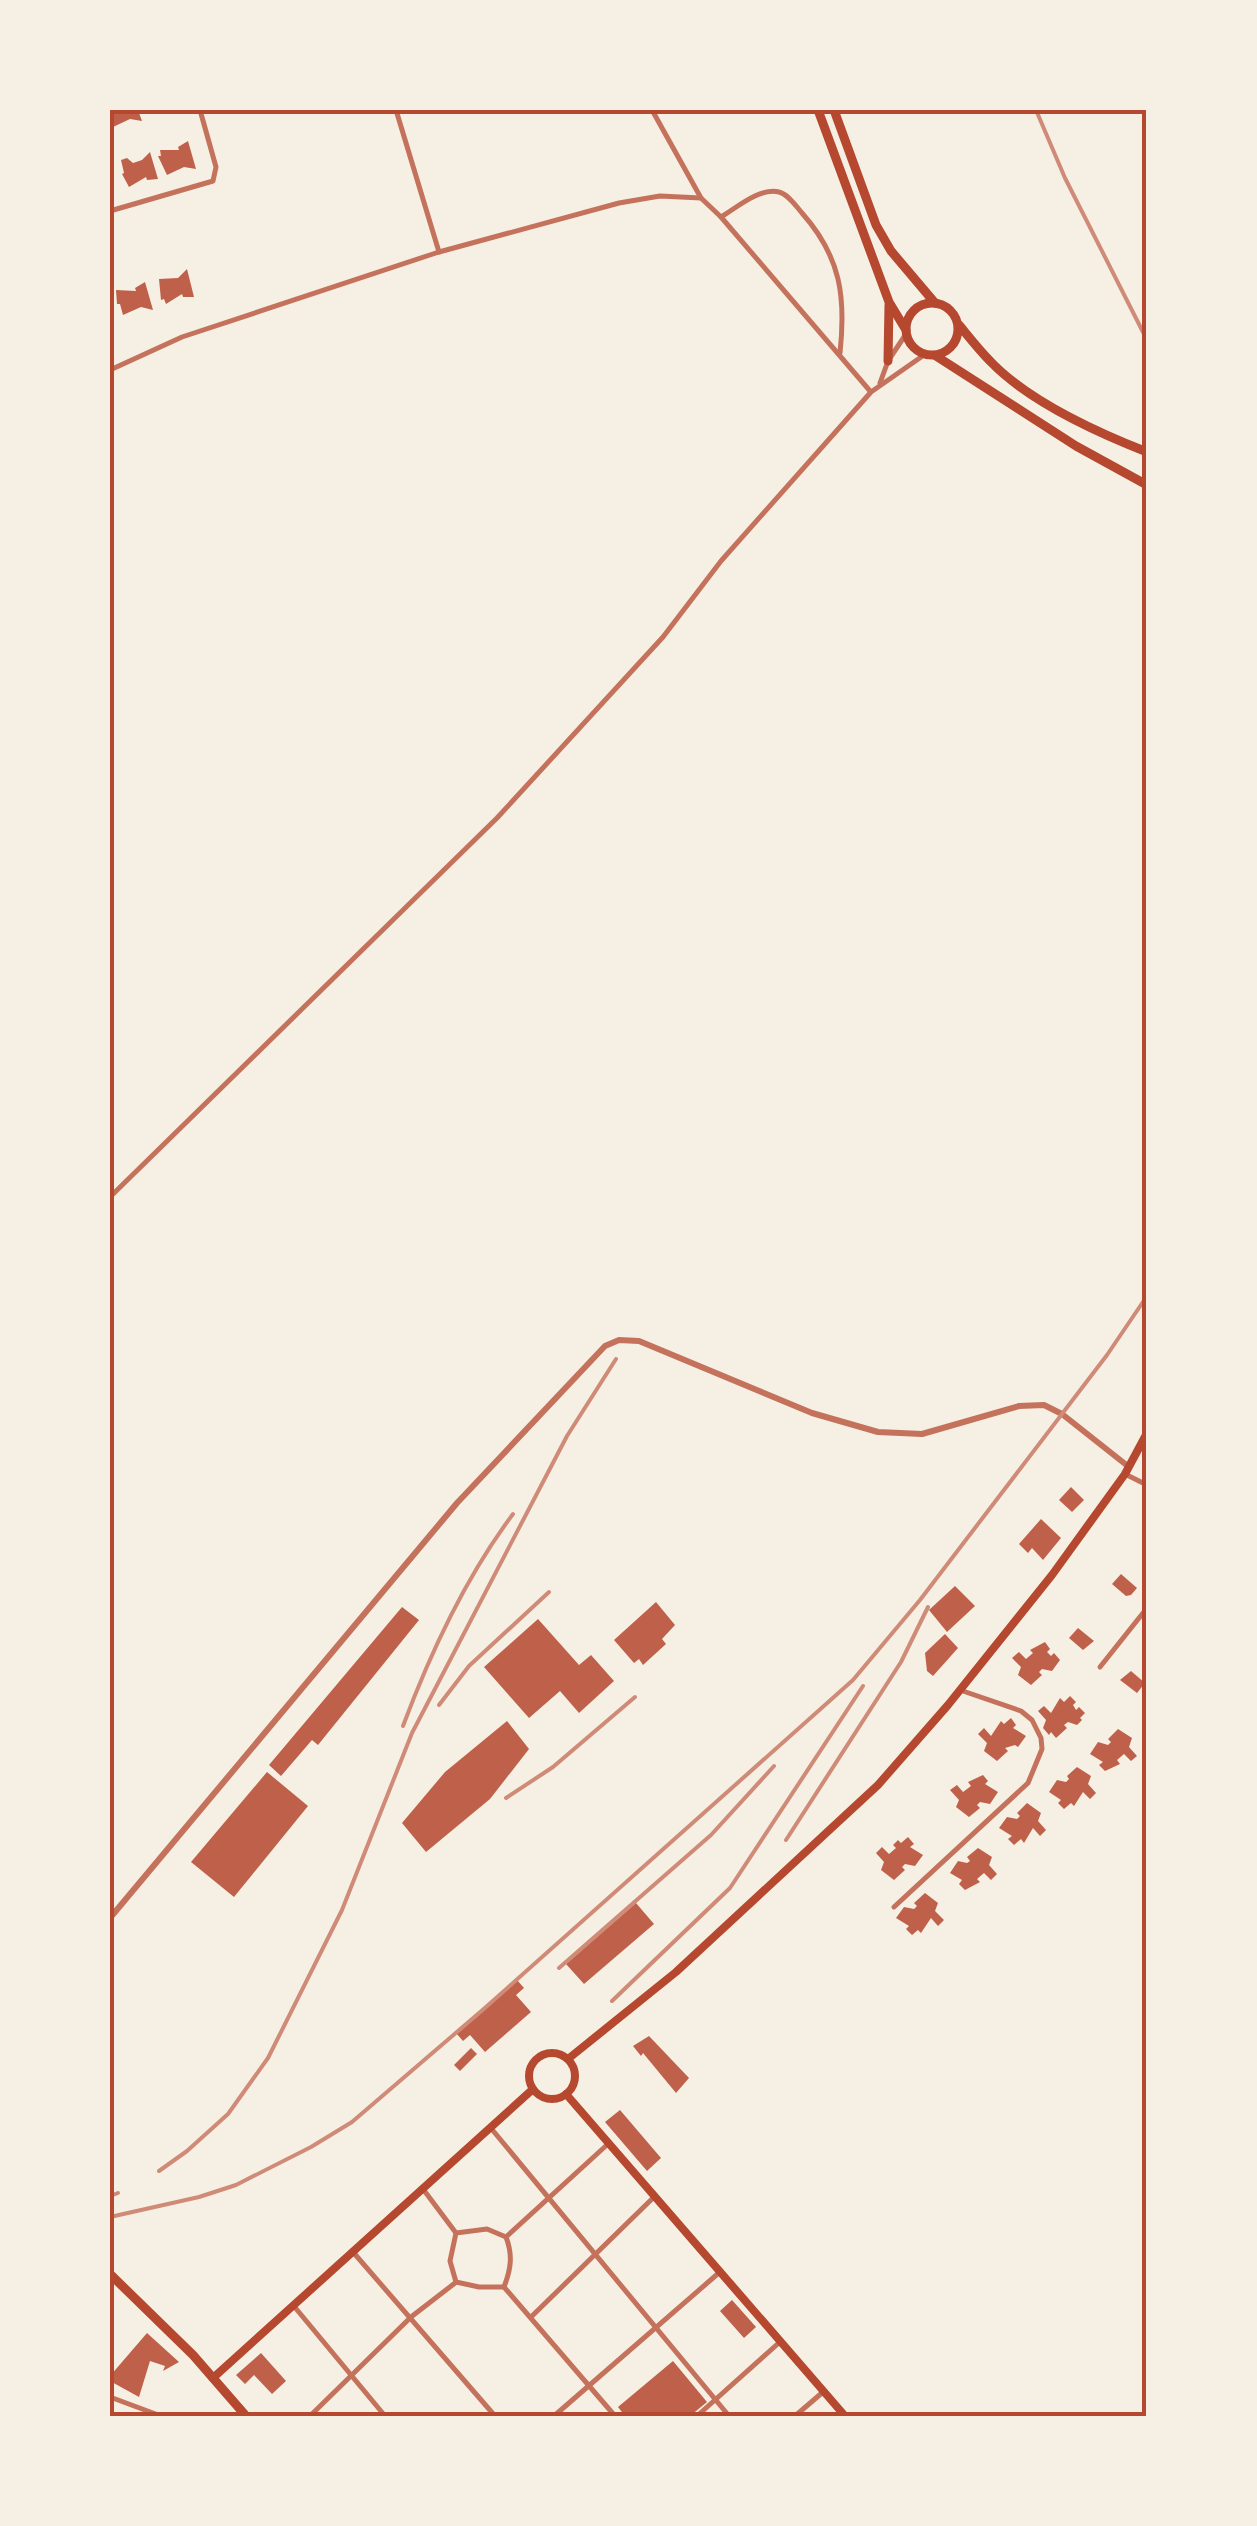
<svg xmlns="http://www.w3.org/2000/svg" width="1257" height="2526" viewBox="0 0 1257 2526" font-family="'Golos Text',sans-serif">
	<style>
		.building { fill: #bf614a }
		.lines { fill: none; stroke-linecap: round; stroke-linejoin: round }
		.minor { stroke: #c5725c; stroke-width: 5 }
		.tertiary { stroke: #c5725c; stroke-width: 6 }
		.secondary { stroke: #b5482f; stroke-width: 8 }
		.primary { stroke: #b5482f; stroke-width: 9 }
		.trunk { stroke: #b5482f; stroke-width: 9 }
		.rail { stroke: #cf8b77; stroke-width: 4 }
		.neatline { fill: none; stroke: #b5482f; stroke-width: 4 }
	</style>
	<rect width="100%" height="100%" fill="#f6efe4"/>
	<g class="building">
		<polygon points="110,110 138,110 142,121 130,119 113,127"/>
		<polygon points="188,141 196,169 184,167 167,175 158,156 161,156 160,150 179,150 178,147"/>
		<polygon points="150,152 158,179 147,180 146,177 129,187 122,174 124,173 121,160 127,158 133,163 142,160"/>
		<polygon points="187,269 194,297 183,297 182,294 166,304 164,299 161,300 159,279 178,278"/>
		<polygon points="145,282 153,310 141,307 123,315 120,304 117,304 116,290 136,291 135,288"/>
		<polygon points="1071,1487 1084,1500 1072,1512 1059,1500"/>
		<polygon points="1041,1519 1061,1538 1043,1560 1032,1548 1028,1553 1019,1544"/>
		<polygon points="1121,1574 1137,1588 1131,1595 1126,1596 1112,1584"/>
		<polygon points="955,1586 975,1606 947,1632 929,1610"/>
		<polygon points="656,1602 675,1625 662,1639 666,1644 643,1665 639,1659 634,1663 614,1640"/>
		<polygon points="402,1607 419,1620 318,1745 312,1740 281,1776 269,1765"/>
		<polygon points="538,1619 579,1665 591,1655 614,1681 579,1713 560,1691 529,1718 484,1667"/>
		<polygon points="1078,1628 1094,1641 1083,1650 1069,1638"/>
		<polygon points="945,1634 958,1648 933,1676 927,1671 925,1653"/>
		<polygon points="1045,1642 1050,1649 1047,1652 1051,1656 1054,1653 1060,1660 1052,1671 1042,1669 1039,1672 1042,1675 1031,1685 1018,1675 1021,1667 1012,1658 1019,1652 1026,1659 1033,1653 1030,1650"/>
		<polygon points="1131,1671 1145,1683 1137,1693 1120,1680"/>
		<polygon points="1070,1696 1076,1702 1073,1705 1076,1710 1079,1707 1085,1713 1080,1718 1082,1720 1077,1725 1068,1722 1064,1725 1067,1728 1056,1738 1051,1732 1049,1735 1043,1728 1046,1720 1038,1711 1044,1706 1051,1713 1060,1698 1064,1702"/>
		<polygon points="1011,1718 1016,1725 1013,1728 1026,1736 1018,1747 1015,1745 1005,1748 1008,1751 997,1761 984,1751 987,1743 978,1734 984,1728 991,1736 1001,1721 1004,1724"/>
		<polygon points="507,1721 529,1749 490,1799 426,1852 402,1823 445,1772"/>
		<polygon points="1118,1729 1132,1738 1129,1747 1137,1756 1131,1761 1124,1754 1117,1760 1120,1764 1105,1771 1099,1765 1103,1762 1090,1754 1098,1742 1108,1745 1111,1742 1108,1739"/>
		<polygon points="1077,1767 1091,1776 1088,1784 1096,1793 1090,1799 1083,1792 1074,1806 1071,1803 1064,1809 1058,1803 1061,1800 1049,1792 1057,1780 1066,1782 1069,1779 1067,1776"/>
		<polygon points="267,1772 308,1806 234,1897 191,1862"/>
		<polygon points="983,1775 988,1781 985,1784 998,1792 990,1804 980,1802 977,1805 980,1808 969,1817 956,1807 959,1800 950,1790 957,1785 963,1792 971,1786 968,1782"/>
		<polygon points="1027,1803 1041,1813 1038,1821 1046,1830 1040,1836 1033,1828 1024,1843 1021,1839 1014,1845 1008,1839 1012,1836 999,1828 1007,1817 1017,1819 1020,1816 1017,1813"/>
		<polygon points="908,1837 914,1844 910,1847 923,1855 915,1866 905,1864 902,1867 905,1870 894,1880 881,1870 884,1862 876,1853 882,1847 889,1854 896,1848 893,1845 898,1840 901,1843"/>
		<polygon points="978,1848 992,1857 989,1865 997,1874 991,1880 984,1873 977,1879 980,1882 965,1890 959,1884 962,1880 950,1873 958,1861 967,1863 970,1861 967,1857"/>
		<polygon points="925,1893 938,1903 935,1911 944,1920 938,1926 931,1918 921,1933 918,1930 912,1935 906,1929 909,1926 896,1918 904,1907 914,1909 917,1906 914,1903"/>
		<polygon points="636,1903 654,1924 584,1984 566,1964"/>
		<polygon points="517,1980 524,1988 516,1995 531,2012 485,2052 470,2035 463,2041 456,2033"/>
		<polygon points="649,2036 689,2078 676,2093 643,2053 641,2056 633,2046"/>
		<polygon points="471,2048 477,2054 460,2071 454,2065"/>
		<polygon points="620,2110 661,2158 647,2171 605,2122"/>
		<polygon points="732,2300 756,2327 744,2338 720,2311"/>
		<polygon points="147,2333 179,2362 163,2371 165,2366 150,2361 139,2397 110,2381 110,2376"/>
		<polygon points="261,2353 286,2381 272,2394 254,2375 245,2384 236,2375"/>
		<polygon points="673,2361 707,2402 690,2416 625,2416 618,2407"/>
	</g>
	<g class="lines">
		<g class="minor">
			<polyline points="396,110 439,252"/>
			<polyline points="652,110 701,198 721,217 870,391"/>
			<polyline points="110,211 213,181 216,167 200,110"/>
			<path d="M 721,217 C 736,208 760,187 779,192 C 788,194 796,206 802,213 C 841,257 846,297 840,353"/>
			<polyline points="110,370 182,337 439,252 619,203 660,196 701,198"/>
			<polyline points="880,383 888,361 906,334"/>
			<polyline points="110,1197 497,818 663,637 721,561 871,392 924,355"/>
			<polyline points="1125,1474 1147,1485"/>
			<polyline points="1100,1667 1147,1608"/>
			<polyline points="894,1907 1028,1783 1042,1749 1041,1738 1032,1720 1021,1711 960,1690"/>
			<polyline points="490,2127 729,2416"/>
			<polyline points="423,2189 456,2233"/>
			<path d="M 487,2229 L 506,2237 C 513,2255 511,2269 504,2287 L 479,2287 L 456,2282 L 450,2261 L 456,2233 Z"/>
			<polyline points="506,2237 609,2143"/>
			<polyline points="353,2252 495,2416"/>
			<polyline points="504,2287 615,2416"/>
			<polyline points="293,2305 385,2416"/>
			<polyline points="531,2317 655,2196"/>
			<polyline points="110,2397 161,2416"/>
			<polyline points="310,2416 411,2317 455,2283"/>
			<polyline points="554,2416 721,2271"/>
			<polyline points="697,2416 781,2341"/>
			<polyline points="795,2416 823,2392"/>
		</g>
		<polyline class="tertiary" points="110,1918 457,1503 605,1346 619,1340 639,1341 812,1413 878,1432 922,1434 1019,1406 1044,1405 1062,1414 1129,1467"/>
		<g class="secondary">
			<circle cx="552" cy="2076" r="23"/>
			<polyline points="568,2059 676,1972 878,1785 948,1705 1052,1575 1125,1474 1147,1433"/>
			<polyline points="566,2094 845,2416"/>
			<polyline points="213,2378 533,2089"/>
		</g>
		<polyline class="primary" points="110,2274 193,2355 246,2416"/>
		<g class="trunk">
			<polyline points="818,110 889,302 906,330"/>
			<polyline points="834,110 876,225 891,251 935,303"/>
			<circle cx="932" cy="329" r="26"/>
			<path d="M 959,325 C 969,337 979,350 990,361 C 1028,401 1096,432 1147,452"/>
			<polyline points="936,356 1076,446 1147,485"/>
			<polyline points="888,361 889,305"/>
		</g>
		<g class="rail">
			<polyline points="1036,110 1065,178 1147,340"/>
			<polyline points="439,1705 469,1666 549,1592"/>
			<path d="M 403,1726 C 431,1651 465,1578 513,1514"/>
			<polyline points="506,1798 553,1767 635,1697"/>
			<polyline points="786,1840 901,1662 928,1607"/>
			<polyline points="559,1968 711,1835 774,1766"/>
			<polyline points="612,2001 730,1888 863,1686"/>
			<polyline points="159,2171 187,2151 228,2114 268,2058 342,1910 412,1733 567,1436 616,1359"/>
			<polyline points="110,2196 118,2193"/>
			<polyline points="110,2217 199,2197 236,2185 311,2147 352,2122 486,2007 853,1680 920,1600 1107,1355 1147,1296"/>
		</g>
	</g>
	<rect width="1257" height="2526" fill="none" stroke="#f6efe4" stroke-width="225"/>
	<rect x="112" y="112" width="1032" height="2302" class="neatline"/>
</svg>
